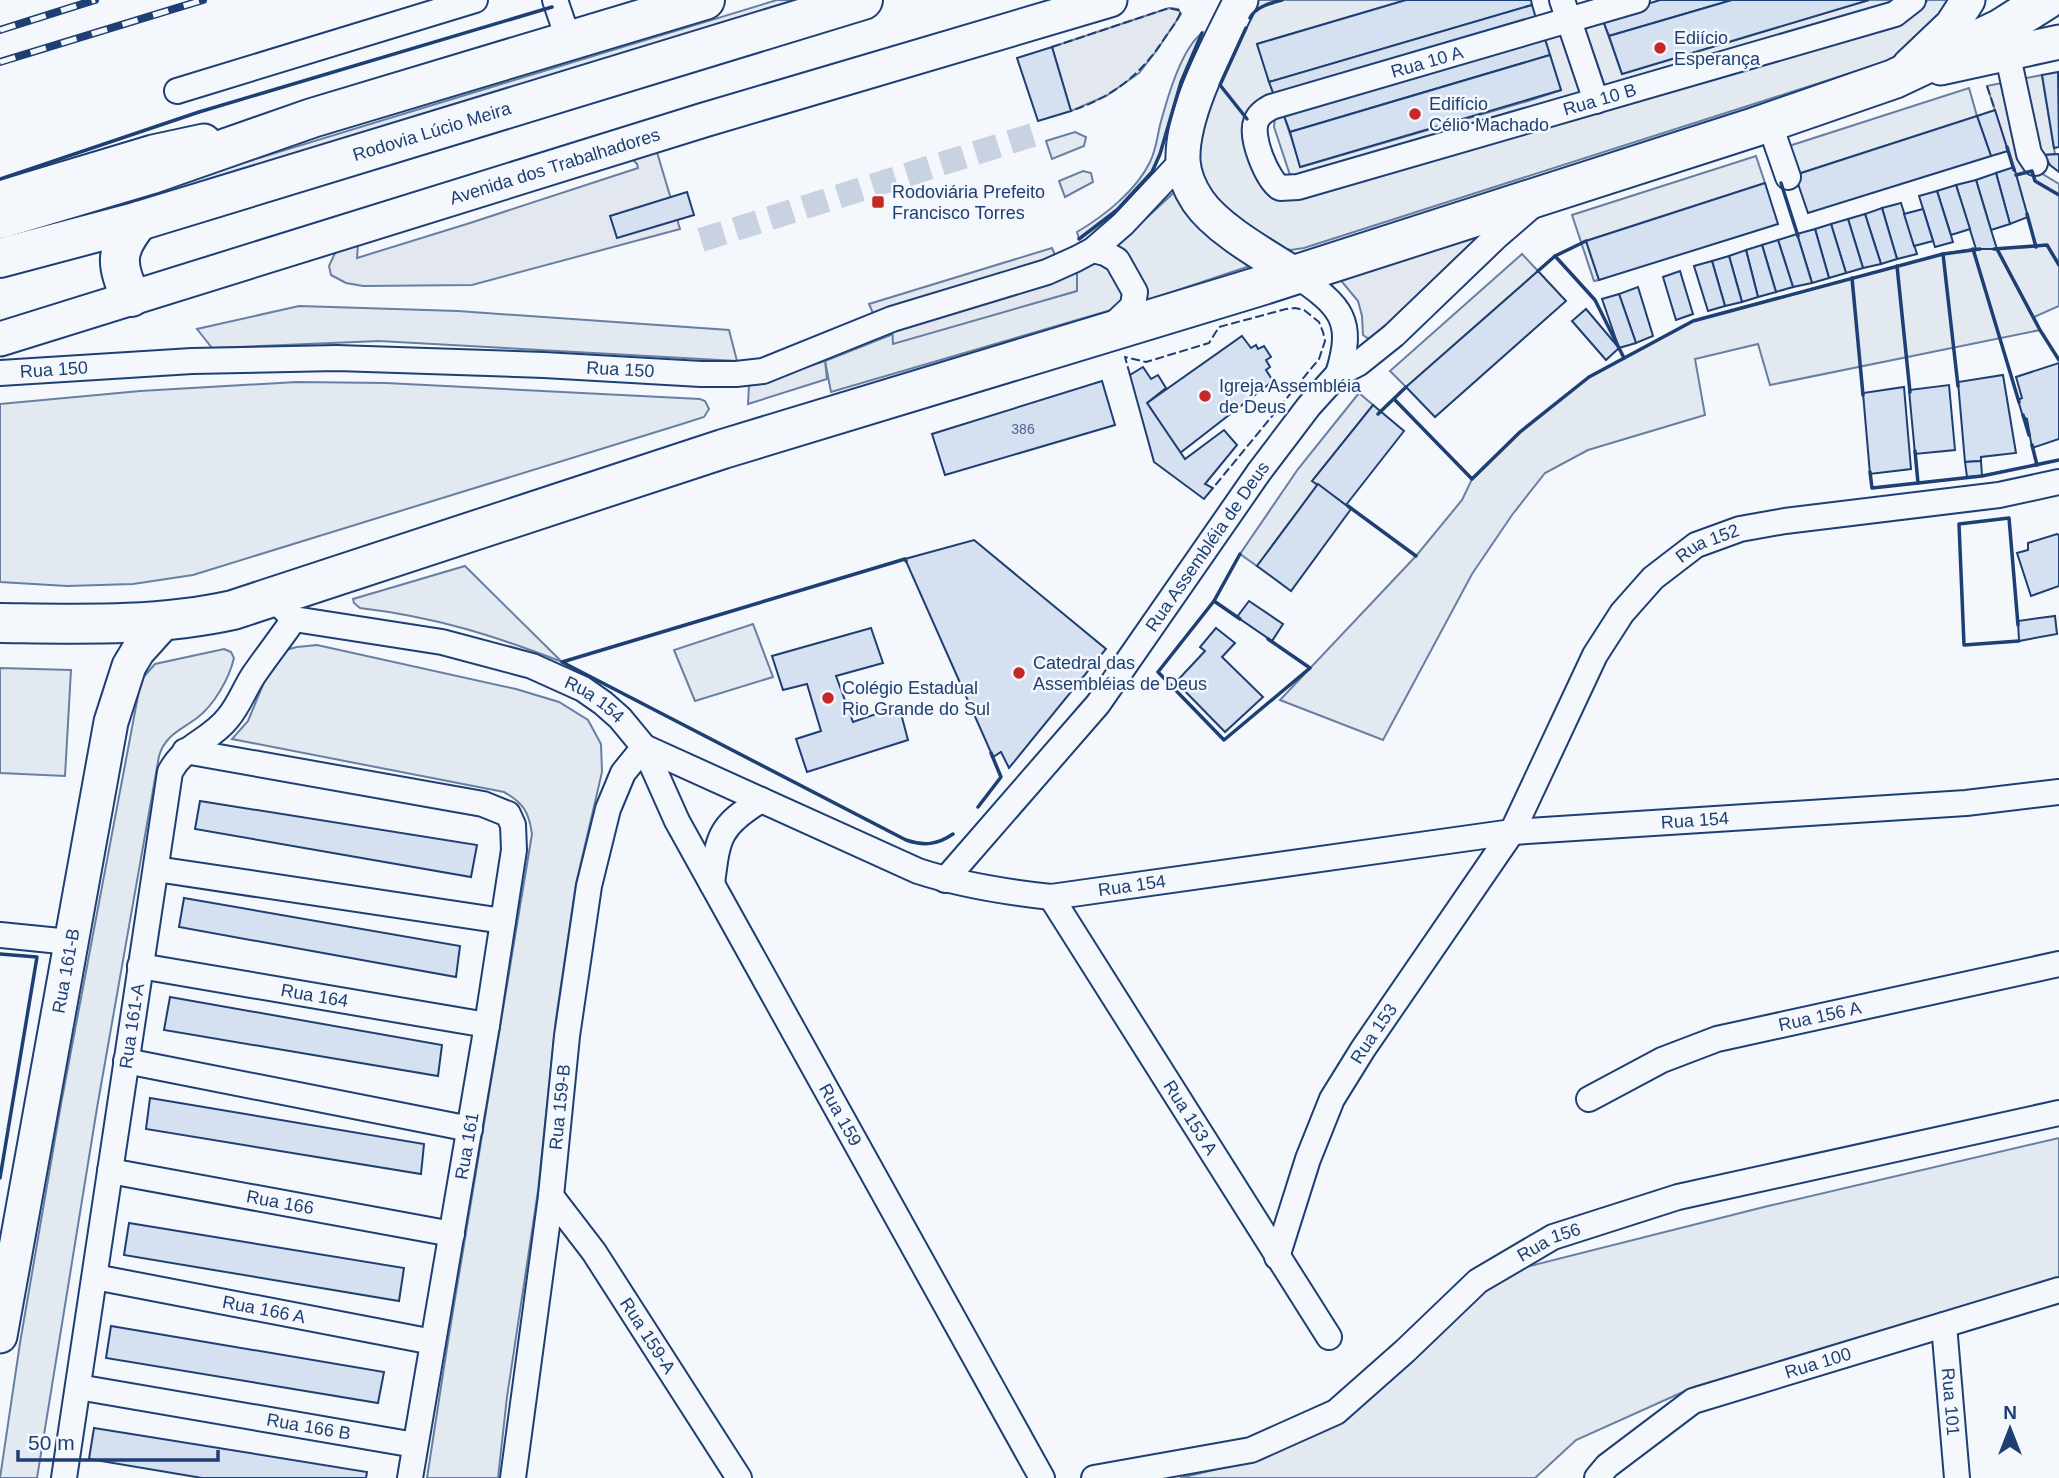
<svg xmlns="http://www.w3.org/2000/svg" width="2059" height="1478" viewBox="0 0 2059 1478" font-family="Helvetica,sans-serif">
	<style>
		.green { fill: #e3e9f0; stroke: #687fa3; stroke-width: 2 }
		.parking { fill: #e3e8f0; stroke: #687fa3; stroke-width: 2 }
		.building { fill: #d5e0f0; stroke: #1d3f73; stroke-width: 2 }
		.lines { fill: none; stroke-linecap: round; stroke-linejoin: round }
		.street-tunnel { stroke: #c9d2e0; stroke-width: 24; stroke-dasharray: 24 12; stroke-linecap: butt }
		.street-casing { stroke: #1d3f73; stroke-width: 28 }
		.secondary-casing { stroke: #1d3f73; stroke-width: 37 }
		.primary-casing { stroke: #1d3f73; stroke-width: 42 }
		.street { stroke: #f4f7fb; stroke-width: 24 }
		.secondary { stroke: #f4f7fb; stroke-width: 33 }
		.primary { stroke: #f4f7fb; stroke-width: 38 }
		.rail-casing { stroke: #1d3f73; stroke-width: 8 }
		.rail { stroke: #f4f7fb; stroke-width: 5; stroke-dasharray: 16; stroke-linecap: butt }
		.fence { stroke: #1d3f73; stroke-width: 2; stroke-dasharray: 9 3.5; stroke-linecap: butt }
		.wall { stroke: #1d3f73; stroke-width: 3.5 }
		.poi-dot { fill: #c62828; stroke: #f4f7fb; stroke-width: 2.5 }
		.labels { text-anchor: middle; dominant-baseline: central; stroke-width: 5; stroke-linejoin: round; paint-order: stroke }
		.number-label { font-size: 14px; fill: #4b6792 }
		.poi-label { font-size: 18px; fill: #1d3f73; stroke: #f4f7fb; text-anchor: start }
		.street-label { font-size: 18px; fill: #1d3f73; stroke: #f4f7fb }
	</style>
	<rect width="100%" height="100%" fill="#f4f7fb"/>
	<g class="green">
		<polygon points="777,0 837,0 0,248 0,230 180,182"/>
		<polygon points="1255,0 1406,0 1257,44 1276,101 1260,107 1268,190 1915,12 1928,0 1957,0 1897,56 1888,61 1304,248 1291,250 1279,247 1224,209 1203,181 1194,144 1249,5"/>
		<polygon points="1869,0 1896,0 1897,5 1607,92 1583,23 1602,18 1622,74"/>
		<polygon points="1565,29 1586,98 1300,180 1290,175 1274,127 1275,118 1283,113 1301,167 1528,101 1561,90 1544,36"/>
		<path d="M 1202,33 L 1181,83 L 1160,155 L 1152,172 L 1117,210 L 1079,239 L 1077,232 C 1104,216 1136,191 1150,162 C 1156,150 1157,138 1160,125 C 1167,99 1181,49 1202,33 Z"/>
		<polygon points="1969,88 1977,116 1795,175 1786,147"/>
		<polygon points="1075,132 1086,137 1084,146 1052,159 1046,141"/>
		<polygon points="1756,156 1765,183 1586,241 1599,280 1594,281 1572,215"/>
		<polygon points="2036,170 2059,184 2059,306 2034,317 2040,330 1770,385 1758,344 1695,359 1705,415 1588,450 1545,473 1512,515 1472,574 1383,740 1280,700 1416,556 1462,500 1472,479 1520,432 1589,377 1693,321 1943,254 1973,249 2036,247 2016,175"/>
		<polygon points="1083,171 1091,173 1093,182 1065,197 1059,181"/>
		<polygon points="1180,187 1256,264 1142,302 1116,246"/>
		<polygon points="1522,254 1538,271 1406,387 1390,371"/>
		<polygon points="1093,259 1105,261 1125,297 1118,308 831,392 825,361 893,334 894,343 1077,291 1077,271"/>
		<polygon points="299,306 458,311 729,330 737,361 379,341 212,348 197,329"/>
		<polygon points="297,382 386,383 700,399 705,401 709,409 704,417 682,424 193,575 133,584 67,586 0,582 0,404 140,391"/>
		<polygon points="1359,393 1373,405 1313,480 1318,484 1257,566 1240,554 1298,469"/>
		<path d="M 465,566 L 562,662 C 493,635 435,617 360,608 L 354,603 L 353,599 Z"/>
		<polygon points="753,624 773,677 695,701 674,650"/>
		<path d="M 317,645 L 516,689 L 559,702 L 588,720 L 601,744 L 602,772 L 576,884 L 556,1019 L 538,1191 L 507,1397 L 498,1478 L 427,1478 L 448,1341 L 532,834 C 529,813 524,803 504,792 L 232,739 L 248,721 L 272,663 L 282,651 L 297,647 Z"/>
		<path d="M 224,649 L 231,652 L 234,658 C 229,679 214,705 197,718 C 181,730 165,735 159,756 L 97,1108 L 37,1478 L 0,1478 L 20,1343 L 61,1104 L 141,680 L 155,664 Z"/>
		<polygon points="0,668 71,670 65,776 0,773"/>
		<polygon points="2059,1138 2059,1278 1694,1387 1576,1440 1535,1478 1180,1478 1264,1458 1344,1421 1421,1338 1498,1274 1768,1206"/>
	</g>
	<g class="parking">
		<polygon points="1169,8 1178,9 1181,14 1157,50 1139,73 1106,96 1071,111 1052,47"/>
		<polygon points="2042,75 2055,154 2044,155 2032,171 2016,175 1987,86"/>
		<polygon points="656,149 680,229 472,285 363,286 346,283 331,275 329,266 336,251 358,245 357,258 470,223 638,168 637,164 631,158"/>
		<polygon points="1480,235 1373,337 1369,339 1363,335 1362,316 1358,301 1338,277"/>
		<polygon points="1052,248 1058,262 875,318 869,304"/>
		<polygon points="1077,271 1077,291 893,344 892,324"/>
		<polygon points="825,361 827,379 748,404 749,385"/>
	</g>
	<g class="building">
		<polygon points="1406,0 1531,0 1532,5 1269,82 1257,44"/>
		<polygon points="1660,0 1732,0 1609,36 1602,18"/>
		<polygon points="1732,0 1869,0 1622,74 1609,36"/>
		<polygon points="1532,5 1538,25 1276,101 1269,82"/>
		<polygon points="1544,36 1550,55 1290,132 1283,113"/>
		<polygon points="1052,47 1071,111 1038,121 1017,58"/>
		<polygon points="1550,55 1561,90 1300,167 1290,132"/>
		<polygon points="2058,72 2059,147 2054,148 2042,75"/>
		<polygon points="1995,110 2008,151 1991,156 1977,116"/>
		<polygon points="1977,116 1991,156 1808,213 1795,175"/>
		<polygon points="2059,154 2059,172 2050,165 2044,155"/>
		<polygon points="2014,167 2028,217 2010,224 1996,173"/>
		<polygon points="1996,173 2010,224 1991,230 1976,180"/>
		<polygon points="1976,180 1991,230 1997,249 1976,249 1956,185"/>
		<polygon points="1765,183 1778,224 1599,280 1586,241"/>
		<polygon points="1956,185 1970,229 1951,235 1937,191"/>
		<polygon points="1937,191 1953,242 1935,247 1919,196"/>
		<polygon points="687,192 694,215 617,238 610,216"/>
		<polygon points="1901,203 1917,254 1897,259 1882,208"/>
		<polygon points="1882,208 1897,259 1881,264 1865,214"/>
		<polygon points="1923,209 1933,241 1914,246 1904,214"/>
		<polygon points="1865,214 1881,264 1863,268 1848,219"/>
		<polygon points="1848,219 1863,268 1846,273 1831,224"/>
		<polygon points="1831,224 1846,273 1829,278 1815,229"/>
		<polygon points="1815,229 1829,278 1812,283 1797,234"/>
		<polygon points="1797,234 1812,283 1793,287 1778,240"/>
		<polygon points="1778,240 1793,287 1776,292 1762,245"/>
		<polygon points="1762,245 1776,292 1758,297 1746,250"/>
		<polygon points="1746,250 1758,297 1742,302 1729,256"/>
		<polygon points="1729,256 1742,302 1725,306 1712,261"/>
		<polygon points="1712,261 1725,306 1708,311 1694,266"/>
		<polygon points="1538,271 1566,301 1435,417 1406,387"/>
		<polygon points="1680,271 1693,314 1676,320 1663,277"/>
		<polygon points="1638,287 1653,336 1636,343 1619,294"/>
		<polygon points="1619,294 1636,343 1619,348 1602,299"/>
		<polygon points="1586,309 1619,348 1606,360 1572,321"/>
		<polygon points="1242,336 1251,348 1256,345 1258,349 1264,346 1271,357 1266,360 1270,367 1266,370 1273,381 1180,453 1147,403"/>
		<polygon points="2059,363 2059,439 2032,448 2027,419 2023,417 2018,400 2022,398 2016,377"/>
		<polygon points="1143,367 1151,379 1158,375 1166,388 1147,403 1185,459 1224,430 1237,445 1205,484 1213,488 1204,499 1154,462 1130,375"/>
		<polygon points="2003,375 2016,453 1981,457 1981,461 1965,462 1958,382"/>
		<polygon points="1102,381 1115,425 945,475 932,434"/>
		<polygon points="1949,385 1955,450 1915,454 1909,390"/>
		<polygon points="1904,387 1911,469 1870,474 1863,393"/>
		<polygon points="1373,405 1404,431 1346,505 1312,481"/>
		<polygon points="1981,461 1982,476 1967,477 1965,462"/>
		<polygon points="1318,484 1351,509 1291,591 1257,566"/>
		<polygon points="2057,534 2059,535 2059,586 2031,596 2017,553 2028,550 2028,543"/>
		<polygon points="974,540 1106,649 1009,768 1001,752 993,757 905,559"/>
		<polygon points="1249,601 1283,624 1272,641 1237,617"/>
		<polygon points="2055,616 2057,634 2019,641 2018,621"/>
		<polygon points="871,628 883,663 836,676 853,722 899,706 908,740 807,772 796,739 821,731 807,684 783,690 772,656"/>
		<polygon points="1216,628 1235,643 1222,657 1263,697 1225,732 1176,682 1205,651 1200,647"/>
		<polygon points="200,801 477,845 471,877 195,829"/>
		<polygon points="184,898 460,946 456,977 179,927"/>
		<polygon points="170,997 442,1045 438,1076 164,1030"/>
		<polygon points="150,1098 424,1144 421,1174 146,1129"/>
		<polygon points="129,1223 404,1268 399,1301 124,1255"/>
		<polygon points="111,1326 384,1372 378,1403 106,1358"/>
		<polygon points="94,1428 367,1472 366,1478 202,1478 89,1459"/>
	</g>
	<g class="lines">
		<polyline class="street-tunnel" points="701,240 1042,132"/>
		<defs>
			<g id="street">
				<polyline points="555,0 569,41"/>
				<polyline points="1562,0 1596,101"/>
				<path id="s1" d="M 1637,0 L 1271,107 C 1264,111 1258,115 1256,122 C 1250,138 1267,179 1280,188 L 1298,187 L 1895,14 L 1913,0"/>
				<polyline points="2007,52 2029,154 2035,163"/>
				<polyline points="177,91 475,0"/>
				<polyline points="1769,122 1788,177"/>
				<polyline points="1093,250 1105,253 1117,260 1135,292 1133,306 1110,328"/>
				<path d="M 1296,275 C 1341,306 1355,320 1338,374"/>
				<path id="s2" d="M 0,373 L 192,361 L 337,358 L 544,365 L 701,374 L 736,374 L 763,371 L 892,319 L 1047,272 L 1076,259 L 1093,250 L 1123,224 L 1183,160"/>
				<path id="s3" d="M 272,597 L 294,619 L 442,642 L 532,666 L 583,689 L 603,703 L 620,718 L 644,747 L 918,871 C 961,885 1005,892 1051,897 L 1512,832 L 1966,803 L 2059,792"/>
				<polyline points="185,751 483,804 508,814 513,825 514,850 487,1025 410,1478"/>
				<polyline points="156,869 503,921"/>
				<path id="s4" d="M 945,880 L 1098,704 L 1259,472 L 1309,406 L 1338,374 L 1359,363 L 1394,335 L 1496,237 L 1533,205"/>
				<path d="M 712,884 C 718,835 719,827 761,800"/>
				<path id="s5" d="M 1051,897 L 1329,1337"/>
				<polyline points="0,935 70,942"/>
				<path id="s6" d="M 140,966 L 487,1025"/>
				<polyline points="126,1061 470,1129"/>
				<path id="s7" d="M 1589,1099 L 1662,1060 L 1717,1039 L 2059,964"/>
				<path id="s8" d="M 110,1171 L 452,1234"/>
				<path id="s9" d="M 551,1196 L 594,1252 L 739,1478"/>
				<path id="s10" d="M 1277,1257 L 1308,1159 L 1332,1099 L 1363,1049 L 1512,832 L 1595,655 L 1622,613 L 1653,578 L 1696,545 L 1740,529 L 1785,521 L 1999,495 L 2059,482"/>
				<path id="s11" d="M 95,1277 L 433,1342"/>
				<path id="s12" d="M 1944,1325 L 1957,1478"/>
				<path id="s13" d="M 78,1387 L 415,1445"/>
				<path id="s14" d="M 64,1478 L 170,772 C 185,744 209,742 228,718 C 239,705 244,690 253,676 C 266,657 281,638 294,619"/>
				<path id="s15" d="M 513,1478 L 551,1196 L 567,1036 L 589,886 L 608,809 L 623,773 L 644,747 L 677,821 L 1042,1478"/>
				<path id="s16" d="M 1094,1478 L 1251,1450 L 1336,1412 L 1405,1351 L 1478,1281 L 1553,1237 L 1678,1197 L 2059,1113"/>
				<path id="s17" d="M 1597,1478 L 1607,1466 L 1693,1401 L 2059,1290"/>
			</g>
			<g id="secondary">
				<path d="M 1241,0 C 1220,43 1181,112 1183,161 C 1184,175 1190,189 1198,201 C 1218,230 1266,256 1296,275"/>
				<polyline points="1909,66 1952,25 1968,0"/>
				<polyline points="1941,68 2059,42"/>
				<polyline points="0,198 153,152 204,141"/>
				<path id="s18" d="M 0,339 L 704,120 L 1110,0"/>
				<path id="s19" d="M 0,1336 L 111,722 L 129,666 L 138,651 L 165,621"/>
			</g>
			<g id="primary">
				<polyline points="0,219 152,174 312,118 705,0"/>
				<path id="s20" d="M 0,258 L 139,221 L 863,0"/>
				<path d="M 131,297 C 115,265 115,249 139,221"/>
				<path d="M 0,623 C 78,624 156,627 233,610 L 723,449 L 1257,287 L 1755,127 L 1894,79 L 2000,29 L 2046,0"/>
			</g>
		</defs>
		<use href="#street" class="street-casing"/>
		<use href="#secondary" class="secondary-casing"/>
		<use href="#primary" class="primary-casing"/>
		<use href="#street" class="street"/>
		<use href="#secondary" class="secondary"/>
		<use href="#primary" class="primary"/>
		<defs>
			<g id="rail">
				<polyline points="0,30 95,0"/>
				<polyline points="0,62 203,0"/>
			</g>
		</defs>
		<use href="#rail" class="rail-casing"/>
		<use href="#rail" class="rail"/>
		<g class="fence">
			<path d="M 1052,47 L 1169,8 L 1181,11 C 1178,21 1170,30 1164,39 C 1141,75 1112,97 1071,111"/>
			<polyline points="1987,86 1995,110"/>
			<polyline points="1130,375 1125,357 1146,362 1209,343 1219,327 1286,309 1295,308 1304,310 1319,322 1323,332 1325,341 1319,359 1213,488"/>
		</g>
		<g class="wall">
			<path d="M 1250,18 C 1255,7 1271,3 1282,0"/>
			<polyline points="1246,28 1220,85 1247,119"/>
			<polyline points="2007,147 2014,170"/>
			<polyline points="2016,175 2032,171 2035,181 2059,195"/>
			<polyline points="0,179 199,112 552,7"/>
			<polyline points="1781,183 1798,236"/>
			<polyline points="2027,214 2036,247"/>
			<polyline points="1079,239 1117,210 1152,172 1160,154 1181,82 1202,33"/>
			<polyline points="1973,249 2019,402"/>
			<polyline points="1994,249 2047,245 2059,265"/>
			<polyline points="1997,249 2040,330 2059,360"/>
			<polyline points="1943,254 1958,386"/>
			<polyline points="1555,256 1595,300 1624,358"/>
			<polyline points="1897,266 1910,392"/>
			<polyline points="1538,271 1555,256 1586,241"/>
			<polyline points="1852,278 1863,395"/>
			<polyline points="1394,399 1472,479 1520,432 1589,377 1693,321 1943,254 1980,249"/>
			<polyline points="1378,414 1406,387"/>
			<polyline points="2023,415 2029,435"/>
			<polyline points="2032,445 2037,465"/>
			<polyline points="1915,451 1918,483 1982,476 2059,460"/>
			<polyline points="1870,472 1872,488 1918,483"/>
			<polyline points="1348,506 1416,556"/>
			<polyline points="1240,554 1214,601 1158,672 1224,740 1310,668 1268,639"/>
			<path d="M 906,561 L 905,559 L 562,662 L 906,840 C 924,846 937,845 953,834"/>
			<polyline points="1214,601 1240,619"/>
			<polyline points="2018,625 2009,518 1959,524 1964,645 2019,641"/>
			<polyline points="978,807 1001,777 991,753"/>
			<polyline points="0,954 37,957 0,1178"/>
		</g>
	</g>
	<g class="poi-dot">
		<circle cx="1660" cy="48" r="7"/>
		<circle cx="1415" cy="114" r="7"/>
		<rect x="871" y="195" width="14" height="14" rx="3.5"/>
		<circle cx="1205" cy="396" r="7"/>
		<circle cx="1019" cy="673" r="7"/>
		<circle cx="828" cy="698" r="7"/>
	</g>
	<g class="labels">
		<g class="number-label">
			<text x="1023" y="429">386</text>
		</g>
		<g class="poi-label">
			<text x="1674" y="38">Ediício<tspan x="1674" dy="21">Esperança</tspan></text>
			<text x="1429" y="104">Edifício<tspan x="1429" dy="21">Célio Machado</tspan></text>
			<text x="892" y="192">Rodoviária Prefeito<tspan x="892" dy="21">Francisco Torres</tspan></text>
			<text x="1219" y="386">Igreja Assembléia<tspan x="1219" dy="21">de Deus</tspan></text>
			<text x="1033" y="663">Catedral das<tspan x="1033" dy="21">Assembléias de Deus</tspan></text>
			<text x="842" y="688">Colégio Estadual<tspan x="842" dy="21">Rio Grande do Sul</tspan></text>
		</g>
		<g class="street-label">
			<text transform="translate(1427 62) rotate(-16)">Rua 10 A</text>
			<text stroke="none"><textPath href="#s1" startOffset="808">Rua 10 B</textPath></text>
			<text stroke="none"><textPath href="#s20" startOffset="450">Rodovia Lúcio Meira</textPath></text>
			<text stroke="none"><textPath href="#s18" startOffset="581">Avenida dos Trabalhadores</textPath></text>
			<text stroke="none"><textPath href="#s2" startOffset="54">Rua 150</textPath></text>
			<text stroke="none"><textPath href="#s2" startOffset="621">Rua 150</textPath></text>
			<text stroke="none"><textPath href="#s10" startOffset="847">Rua 152</textPath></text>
			<text stroke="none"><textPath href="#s4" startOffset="425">Rua Assembléia de Deus</textPath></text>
			<text stroke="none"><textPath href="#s3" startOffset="345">Rua 154</textPath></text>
			<text stroke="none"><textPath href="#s3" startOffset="1500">Rua 154</textPath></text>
			<text stroke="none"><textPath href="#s3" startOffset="933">Rua 154</textPath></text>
			<text stroke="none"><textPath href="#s19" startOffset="371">Rua 161-B</textPath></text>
			<text stroke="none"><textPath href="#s6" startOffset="177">Rua 164</textPath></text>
			<text stroke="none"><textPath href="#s7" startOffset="247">Rua 156 A</textPath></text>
			<text stroke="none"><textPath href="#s14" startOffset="457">Rua 161-A</textPath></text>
			<text stroke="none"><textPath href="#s10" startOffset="245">Rua 153</textPath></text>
			<text stroke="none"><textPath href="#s15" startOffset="374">Rua 159-B</textPath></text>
			<text stroke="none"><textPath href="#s15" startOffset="1166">Rua 159</textPath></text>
			<text stroke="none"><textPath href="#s5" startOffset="261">Rua 153 A</textPath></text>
			<text transform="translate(467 1146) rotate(-80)">Rua 161</text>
			<text stroke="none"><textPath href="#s8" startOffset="173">Rua 166</textPath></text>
			<text stroke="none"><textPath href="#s16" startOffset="527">Rua 156</textPath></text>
			<text stroke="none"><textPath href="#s11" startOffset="172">Rua 166 A</textPath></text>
			<text stroke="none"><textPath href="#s9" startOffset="170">Rua 159-A</textPath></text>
			<text stroke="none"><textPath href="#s17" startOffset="254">Rua 100</textPath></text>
			<text stroke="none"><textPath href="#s12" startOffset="77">Rua 101</textPath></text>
			<text stroke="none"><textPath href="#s13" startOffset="234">Rua 166 B</textPath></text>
		</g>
	</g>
	<g transform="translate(2010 1429)" stroke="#f4f7fb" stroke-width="5" paint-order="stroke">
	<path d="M0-5L12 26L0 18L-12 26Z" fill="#1d3f73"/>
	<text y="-10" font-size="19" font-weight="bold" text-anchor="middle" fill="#1d3f73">N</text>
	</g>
	<path d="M18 1450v10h200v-10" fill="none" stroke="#1d3f73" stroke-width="3.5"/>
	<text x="28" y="1450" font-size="21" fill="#1d3f73" stroke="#f4f7fb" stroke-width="5" paint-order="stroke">50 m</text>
</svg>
